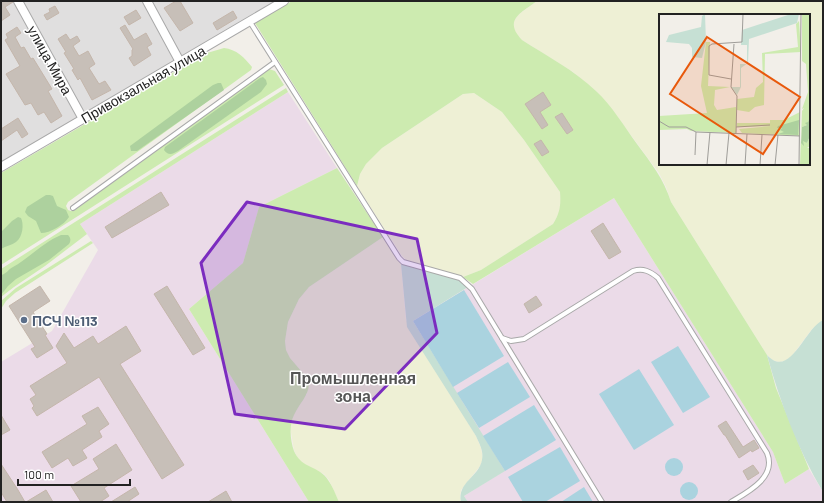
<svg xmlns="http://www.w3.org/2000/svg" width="824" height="503" viewBox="0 0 824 503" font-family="Barlow,sans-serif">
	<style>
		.residential { fill: #e0dfdf }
		.industrial { fill: #ebdbe8 }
		.farmland { fill: #eef0d5; fill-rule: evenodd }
		.grass { fill: #cdebb0 }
		.forest { fill: #add19e }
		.wetland { fill: #c6e0d4 }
		.water { fill: #aad3df }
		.building { fill: #c7bfb8; stroke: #c4b6ab }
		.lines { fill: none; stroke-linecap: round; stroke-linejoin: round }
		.lane-casing { stroke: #a9a9a9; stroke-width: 6 }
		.street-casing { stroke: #a9a9a9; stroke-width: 10 }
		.lane { stroke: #fff; stroke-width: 4 }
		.street { stroke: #fff; stroke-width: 8 }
		.marked { fill: #7b2cbf; fill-opacity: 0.2; stroke: #7b2cbf; stroke-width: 3; stroke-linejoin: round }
		.service-dot { fill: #5c6f8a; stroke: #fff; stroke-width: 1.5 }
		.labels { text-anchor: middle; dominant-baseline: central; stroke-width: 3; stroke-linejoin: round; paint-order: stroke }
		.street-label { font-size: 14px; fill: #222; stroke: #fff }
		.service-label { font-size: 14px; font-weight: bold; fill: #4e5e75; stroke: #fff; text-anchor: start }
		.quarter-label { font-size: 16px; font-weight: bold; fill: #555; stroke: #fff }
		.inset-road { fill: none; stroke: #9f9d99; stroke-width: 1 }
		.view { fill: #e8590c; fill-opacity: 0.15; stroke: #e8590c; stroke-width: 2 }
		.inset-edge { fill: none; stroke: #222; stroke-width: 2 }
	</style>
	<rect width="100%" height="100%" fill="#f2efe9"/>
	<polygon class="residential" points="1,1 278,1 1,164"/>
	<g class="industrial">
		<polygon points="288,92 337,168 259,207 243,263 189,309 309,502 1,502 1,362 52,331 98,250 80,224"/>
		<polygon points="614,198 773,452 785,484 809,469 823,492 823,502 468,502 464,496 504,471 413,321"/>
	</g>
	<g class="farmland">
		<path d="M 537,1 L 823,1 L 823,320 L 812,329 L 791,357 L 785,361 L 779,362 L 772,360 L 767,355 L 671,202 L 666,187 L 659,173 L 613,111 L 596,91 L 573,72 L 522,40 L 517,35 L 513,27 L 514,21 L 518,15 ZM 660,15 L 809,15 L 809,164 L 660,164 Z"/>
		<polygon points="474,93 502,112 524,140 560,192 561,201 559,213 553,224 481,270 463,277 406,260 402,256 357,186 360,174 366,164 382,148 463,94"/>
		<polygon points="383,237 401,264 406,320 476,436 481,448 483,459 480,466 461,490 460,496 461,502 339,502 329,480 324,474 306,466 298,459 294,450 290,426 294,414 307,394 308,379 290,358 286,350 285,341 288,322 299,299 309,287"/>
	</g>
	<g class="grass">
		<path d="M 292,1 L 537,1 C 521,13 503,20 522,40 C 547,56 574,70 596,91 C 612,106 624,126 637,144 C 651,163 664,179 671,202 L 767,355 L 776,388 L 809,469 L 785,484 L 773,452 L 614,198 L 473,284 L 463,277 L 481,270 L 553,224 C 560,213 561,205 560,192 L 524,140 L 502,112 L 474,93 L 463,94 L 382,148 L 366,164 L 360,174 L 357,186 L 255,23 Z"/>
		<path d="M 224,48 C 236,49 245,58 252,67 L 251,70 L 68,202 L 66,206 L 68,210 L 71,211 L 75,210 L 269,69 L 275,71 L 284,85 L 1,265 L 1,173 L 207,53 Z"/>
		<polygon points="286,88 288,92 80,224 87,234 45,266 14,287 1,297 1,269"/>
		<path d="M 337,168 L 383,237 L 309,287 L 299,299 L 288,322 L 285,341 L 286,350 L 290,358 L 308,379 C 312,393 300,402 294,415 C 289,425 290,440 294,451 C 301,467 313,465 324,475 C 331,482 335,493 339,502 L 309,502 L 189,309 L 243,263 L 259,207 Z"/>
		<polygon points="91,241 93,243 15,293 6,301 1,309 1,301 16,288"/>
	</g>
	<g class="forest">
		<path d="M 263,77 L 266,80 L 267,84 L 261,92 L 178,151 C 173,154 168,156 164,150 L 165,147 L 260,78 Z"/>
		<polygon points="218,83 221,83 224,90 137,151 131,151 130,146 213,85"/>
		<path d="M 46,195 L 50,195 L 53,196 L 57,206 L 66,210 L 69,217 C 64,225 50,233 41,233 L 36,221 L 28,216 L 25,212 L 27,207 Z"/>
		<path d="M 18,217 L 21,218 C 24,224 23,237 16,242 C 12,245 6,246 1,249 L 1,232 L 12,221 Z"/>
		<path d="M 61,235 L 68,235 C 71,238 71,241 69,244 L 49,260 L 16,279 L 8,286 L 1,295 L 1,275 C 7,274 8,269 13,267 C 29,258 44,242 61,235 Z"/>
	</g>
	<g class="wetland">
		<path d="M 401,264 L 456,279 L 461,281 L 468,287 L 413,321 L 505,471 L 464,496 L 468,502 L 461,502 C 457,482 479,477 482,460 C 484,451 479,443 476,436 L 407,327 Z"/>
		<path d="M 823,320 L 823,492 C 798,450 780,402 767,355 C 790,380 804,329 823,320 Z"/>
	</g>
	<g class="water">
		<polygon points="464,290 504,356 453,387 413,321"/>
		<polygon points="678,346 710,397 683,413 651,362"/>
		<polygon points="508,362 530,397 479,428 457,393"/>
		<polygon points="639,369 674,425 634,450 599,394"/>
		<polygon points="534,405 556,440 505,471 483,436"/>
		<polygon points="560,447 580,481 545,502 523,502 508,477"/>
		<circle cx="674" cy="467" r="9"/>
		<circle cx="689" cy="491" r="9"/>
		<polygon points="584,487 593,502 561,502"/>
	</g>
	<g class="building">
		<polygon points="1,1 13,2 5,7 10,15 1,21"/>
		<polygon points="176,1 180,1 193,23 180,31 164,8"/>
		<polygon points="55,6 59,13 47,20 44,15 50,12 49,9"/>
		<polygon points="136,10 141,18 129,25 124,17"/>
		<polygon points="233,11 237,18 217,30 213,23"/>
		<polygon points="125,25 134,40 146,33 152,44 147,47 151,55 134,66 129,58 132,56 132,50 133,49 120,28"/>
		<polygon points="17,27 21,33 15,37 21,48 24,47 31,59 33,58 52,89 48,91 62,116 51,123 44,112 38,115 31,103 25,105 6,74 20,66 5,40 8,38 6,34"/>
		<polygon points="66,34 70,40 77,36 80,41 73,46 79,56 88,51 95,64 89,68 99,84 105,81 111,90 92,100 80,78 78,80 72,70 74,69 64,53 66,52 58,39"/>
		<polygon points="543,92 551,105 540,112 548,125 542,129 525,104"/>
		<polygon points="562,113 573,130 567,134 555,117"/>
		<polygon points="18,118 28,134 22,138 17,130 1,141 1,129"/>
		<polygon points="541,140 549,152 542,156 534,144"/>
		<polygon points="161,192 169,205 112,238 105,227"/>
		<polygon points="603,223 621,252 609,259 591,231"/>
		<polygon points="40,286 50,301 33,312 47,334 45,335 53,348 37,358 31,349 35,347 9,306"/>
		<polygon points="167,286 205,348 193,355 154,294"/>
		<polygon points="536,296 542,305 529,313 524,304"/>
		<polygon points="126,326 141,351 120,364 184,465 162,479 99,377 37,416 32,408 34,406 30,399 36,395 30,386 67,363 56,346 64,333 74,348 93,336 98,344"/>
		<polygon points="98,407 109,424 99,431 102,437 82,450 87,458 73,466 68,458 52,468 42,452 87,424 82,416"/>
		<polygon points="1,415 10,430 1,435"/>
		<polygon points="726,421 743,447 754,440 759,448 752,452 751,450 739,458 725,435 724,435 718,426"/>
		<polygon points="116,444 132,470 104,488 109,496 100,502 81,502 71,486 99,469 93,459"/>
		<polygon points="1,464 18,490 25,502 7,502 1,492"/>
		<polygon points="753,465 759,473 748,480 743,471"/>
		<polygon points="135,487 139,494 127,502 111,502"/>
		<polygon points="46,490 53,502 26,502"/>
		<polygon points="226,491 232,502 208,502"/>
	</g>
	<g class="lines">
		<defs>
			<g id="lane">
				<polyline points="250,22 399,258 403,262 460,278 472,289 602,502"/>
				<polyline points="73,208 275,62"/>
				<path d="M 502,338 L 511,341 L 524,339 L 633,271 C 643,268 650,271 658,278 L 767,453 C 777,477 748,492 731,502"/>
			</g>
			<g id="street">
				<polyline points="18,1 83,119"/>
				<polyline points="147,1 180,62"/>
				<polyline points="1,167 284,1"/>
			</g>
		</defs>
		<use href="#lane" class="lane-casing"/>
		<use href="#street" class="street-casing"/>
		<use href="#lane" class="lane"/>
		<use href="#street" class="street"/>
	</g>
	<path class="marked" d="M 247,202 L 417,239 L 437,333 L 345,429 L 235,414 L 201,263 Z"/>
	<circle class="service-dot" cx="24" cy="320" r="4"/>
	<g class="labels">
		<g class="street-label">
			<text transform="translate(50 60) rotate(61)">улица Мира</text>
			<text transform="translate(143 84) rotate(-30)">Привокзальная улица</text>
		</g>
		<g class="service-label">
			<text x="32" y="320">ПСЧ №113</text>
		</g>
		<g class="quarter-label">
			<text x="353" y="377">Промышленная<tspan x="353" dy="18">зона</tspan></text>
		</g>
	</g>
	<g transform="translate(659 14)">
		<rect width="151" height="151" fill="#f2efe9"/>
		<path d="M 143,0 L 150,0 L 151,103 L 148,111 L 143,113 L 142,128 L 145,126 L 148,129 L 151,122 L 151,132 L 148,134 L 151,134 L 151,151 L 141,151 L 143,97 L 145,94 L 143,95 L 149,78 L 147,50 L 143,47 ZM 140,7 L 142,38 L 106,40 L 105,91 L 96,93 L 90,98 L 78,96 L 78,85 L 95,83 L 97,74 L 104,68 L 103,39 L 139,33 L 137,10 ZM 47,28 L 51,28 L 49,72 L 71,73 L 56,76 L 55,91 L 58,96 L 77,93 L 77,119 L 32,117 L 28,115 L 0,116 L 0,102 L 48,99 L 42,72 ZM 141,98 L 141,122 L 83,119 L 80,115 L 112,112 L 78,113 L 78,109 L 111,109 L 111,106 L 125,106 Z" fill="#cdebb0"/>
		<path d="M 151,103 L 151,122 L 148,129 L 144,127 L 145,132 L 142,129 L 143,113 L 148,111 L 146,109 L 149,108 ZM 140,106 L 139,121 L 119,120 L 125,118 L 121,116 L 123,114 L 118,114 L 119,112 Z" fill="#add19e"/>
		<path d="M 46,0 L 47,28 L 43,44 L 33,43 L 33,34 L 30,30 L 7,28 L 10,21 L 42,13 L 43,2 ZM 132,0 L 140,0 L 138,9 L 90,25 L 89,49 L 82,54 L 82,73 L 78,81 L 72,73 L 81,73 L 81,50 L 88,50 L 88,31 L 82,31 L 83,16 Z" fill="#c6e0d4"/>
		<path class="inset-road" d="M 75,30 L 72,73 L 78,82 L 77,119M 72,65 L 50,61 L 50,32 L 53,30 L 83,28 L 84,0M 0,107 L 10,113 L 27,113 L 37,118 L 141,122M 77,113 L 111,111M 36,141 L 37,118M 48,151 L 51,118M 67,151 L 70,119M 86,151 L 88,120M 101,151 L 103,121M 116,151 L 119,121M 140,151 L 142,0"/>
		<path class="view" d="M 48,23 L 141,83 L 104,140 L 11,80 Z"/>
		<rect width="151" height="151" class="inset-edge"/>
	</g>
	<rect width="824" height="503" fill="none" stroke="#222222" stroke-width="4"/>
	<path d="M18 479v6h112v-6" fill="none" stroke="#222222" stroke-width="2"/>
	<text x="24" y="479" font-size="12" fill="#222222" stroke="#ffffff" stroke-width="3" paint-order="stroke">100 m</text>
</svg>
